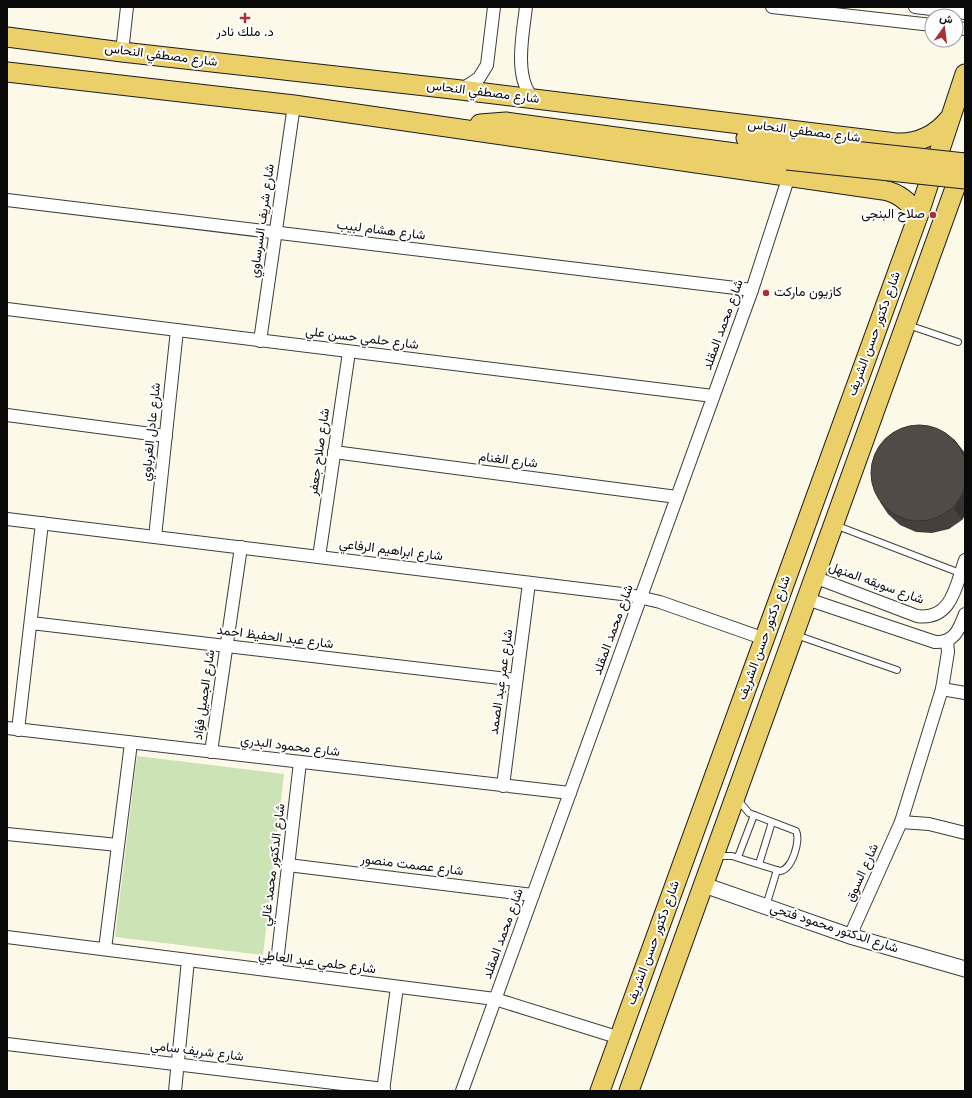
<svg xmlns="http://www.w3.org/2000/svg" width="972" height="1098" viewBox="0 0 972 1098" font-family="Georgia,Vazirmatn,serif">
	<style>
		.green { fill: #cce3b6 }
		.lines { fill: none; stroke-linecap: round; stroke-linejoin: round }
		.service-casing { stroke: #3d3d3d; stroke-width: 8 }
		.minor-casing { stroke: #3d3d3d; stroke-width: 14 }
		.tertiary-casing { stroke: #3d3d3d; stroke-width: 17 }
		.primary-casing { stroke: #1b1b1b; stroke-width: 21 }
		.service { stroke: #fff; stroke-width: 6 }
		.minor { stroke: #fff; stroke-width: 12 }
		.tertiary { stroke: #fff; stroke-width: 15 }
		.primary { stroke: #ebd06a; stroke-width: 19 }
		.primary-bridge-casing { stroke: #1b1b1b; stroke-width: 21; stroke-linecap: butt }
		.primary-bridge { stroke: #ebd06a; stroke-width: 19 }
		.wall { fill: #46403d }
		.shaded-wall { fill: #393432 }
		.building { fill: #514b47; stroke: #393432 }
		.poi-dot { fill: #ab3033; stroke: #fff; stroke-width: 1.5 }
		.labels { text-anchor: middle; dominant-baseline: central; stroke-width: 4; stroke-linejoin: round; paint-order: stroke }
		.poi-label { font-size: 13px; fill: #0a0a0a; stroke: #fff }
		.street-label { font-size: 13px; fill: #0a0a0a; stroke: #fff }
	</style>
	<rect width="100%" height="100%" fill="#fdf9e8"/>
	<polygon class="green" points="137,756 284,774 263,955 115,937"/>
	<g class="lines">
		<defs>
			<g id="service">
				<polyline points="908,325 958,342"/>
				<polyline points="835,525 960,573"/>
				<polyline points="796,635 897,670"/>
				<path d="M 717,856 L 732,856 L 780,871 C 792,870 801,840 796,831 L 749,813 L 738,800"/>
				<polyline points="738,857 754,815"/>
				<polyline points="759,864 772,822"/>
				<polyline points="766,906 777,870"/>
			</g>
			<g id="minor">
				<path d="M 526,7 C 523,33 513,79 534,99"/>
				<polyline points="772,7 932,25"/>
				<polyline points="915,7 965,13"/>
				<polyline points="956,28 965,29"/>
				<polyline points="122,52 127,7"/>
				<polyline points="461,90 479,78 487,65 494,7"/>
				<polyline points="7,200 752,290"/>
				<polyline points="7,309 713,396"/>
				<polyline points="260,341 294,105"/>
				<polyline points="7,415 166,436"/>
				<polyline points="334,452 677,497"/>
				<polyline points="7,519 630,595 660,602 765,639"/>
				<polyline points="155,537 177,330"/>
				<polyline points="319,557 349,352"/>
				<path d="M 814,577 L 917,616 C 952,621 956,585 965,560"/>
				<path d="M 807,599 L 935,642 C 954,643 959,630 965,614"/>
				<polyline points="31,623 516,680"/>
				<polyline points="942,689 965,693"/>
				<polyline points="7,728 570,793"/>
				<polyline points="18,730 42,523"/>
				<polyline points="211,752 241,547"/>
				<polyline points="503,786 529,583"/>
				<polyline points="901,822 929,824 965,833"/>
				<polyline points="7,834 118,845"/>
				<polyline points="288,865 533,895"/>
				<polyline points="850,936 901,822 942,689 948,652 947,641"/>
				<polyline points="7,937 495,999 620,1038"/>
				<polyline points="105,949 131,743"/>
				<polyline points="276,971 300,762"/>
				<polyline points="7,1044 384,1089"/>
				<polyline points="175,1091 188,960"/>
				<polyline points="383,1091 397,987"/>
				<polyline points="462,1091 752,290 789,176"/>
			</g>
			<polyline id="tertiary" points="704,885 850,936 965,969"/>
			<g id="primary">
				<path d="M 7,37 L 122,52 L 461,90 L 896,143 C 918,144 935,136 949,119"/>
				<path d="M 7,72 L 294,105 L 883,190 C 899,193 910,202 918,216"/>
				<polyline points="480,124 506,122 787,160"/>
				<polyline points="746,138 788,144"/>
				<polyline points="600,1091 918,216 965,74"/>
				<polyline points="629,1091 964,163"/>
			</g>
		</defs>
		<use href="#service" class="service-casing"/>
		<use href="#minor" class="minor-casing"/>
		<use href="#tertiary" class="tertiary-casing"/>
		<use href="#primary" class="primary-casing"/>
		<use href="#service" class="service"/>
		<use href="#minor" class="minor"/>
		<use href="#tertiary" class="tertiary"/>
		<use href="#primary" class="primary"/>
		<defs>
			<g id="primary-bridge">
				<polyline points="788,144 965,163"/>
				<polyline points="787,160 965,179"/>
			</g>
		</defs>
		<use href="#primary-bridge" class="primary-bridge-casing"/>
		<use href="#primary-bridge" class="primary-bridge"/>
	</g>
	<polygon class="wall" points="954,439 965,453 965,515 962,520 949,529 932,533 916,532 900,525 888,514 880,502"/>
	<polygon class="shaded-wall" points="965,491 965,515 962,520 954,509"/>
	<circle class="building" cx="919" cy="473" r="48"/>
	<g class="poi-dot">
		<path d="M243 12h4v4h4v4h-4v4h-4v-4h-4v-4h4z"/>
		<circle cx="933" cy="215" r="4"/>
		<circle cx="766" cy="293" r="4"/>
	</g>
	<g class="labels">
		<g class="poi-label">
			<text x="245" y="33">د. ملك نادر</text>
			<text x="925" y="215" text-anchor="end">صلاح البنجى</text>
			<text x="774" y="293" text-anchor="start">كازيون ماركت</text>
		</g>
		<g class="street-label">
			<text transform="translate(161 56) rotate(7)">شارع مصطفي النحاس</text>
			<text transform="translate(483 93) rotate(7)">شارع مصطفي النحاس</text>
			<text transform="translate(804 132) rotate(7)">شارع مصطفي النحاس</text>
			<text transform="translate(263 221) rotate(-82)">شارع شريف السرساوي</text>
			<text transform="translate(381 231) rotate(7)">شارع هشام لبيب</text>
			<text transform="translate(724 325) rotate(-70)">شارع محمد المقلد</text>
			<text transform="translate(875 334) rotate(-70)">شارع دكتور حسن الشريف</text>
			<text transform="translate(362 339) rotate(7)">شارع حلمي حسن علي</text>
			<text transform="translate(152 432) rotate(-84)">شارع عادل الغرباوي</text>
			<text transform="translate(320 452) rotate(-82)">شارع صلاح جعفر</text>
			<text transform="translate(508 461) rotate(7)">شارع الغنام</text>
			<text transform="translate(391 551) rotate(7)">شارع ابراهيم الرفاعي</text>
			<text transform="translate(876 584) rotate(20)">شارع سويقه المنهل</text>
			<text transform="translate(614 630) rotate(-70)">شارع محمد المقلد</text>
			<text transform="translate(275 638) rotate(7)">شارع عبد الحفيظ احمد</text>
			<text transform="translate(765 638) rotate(-70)">شارع دكتور حسن الشريف</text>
			<text transform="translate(502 682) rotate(-82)">شارع عمر عبد الصمد</text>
			<text transform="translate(205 695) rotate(-82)">شارع الجميل فؤاد</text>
			<text transform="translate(290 747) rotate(7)">شارع محمود البدري</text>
			<text transform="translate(274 865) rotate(-83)">شارع الدكتور محمد غالي</text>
			<text transform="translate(412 866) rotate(7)">شارع عصمت منصور</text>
			<text transform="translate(863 873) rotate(-66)">شارع السوق</text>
			<text transform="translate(834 929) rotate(18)">شارع الدكتور محمود فتحي</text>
			<text transform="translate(504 934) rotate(-70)">شارع محمد المقلد</text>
			<text transform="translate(654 943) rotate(-70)">شارع دكتور حسن الشريف</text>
			<text transform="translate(317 963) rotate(7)">شارع حلمي عبد العاطي</text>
			<text transform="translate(197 1052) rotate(7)">شارع شريف سامي</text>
		</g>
	</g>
	<rect width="972" height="1098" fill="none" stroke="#0a0a0a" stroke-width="16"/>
	<g transform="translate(944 28) rotate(14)"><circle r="19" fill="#ffffff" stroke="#9d9d9d"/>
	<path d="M0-3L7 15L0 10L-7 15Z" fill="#ab3033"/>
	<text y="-6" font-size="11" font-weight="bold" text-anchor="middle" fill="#0a0a0a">ش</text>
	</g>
</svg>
